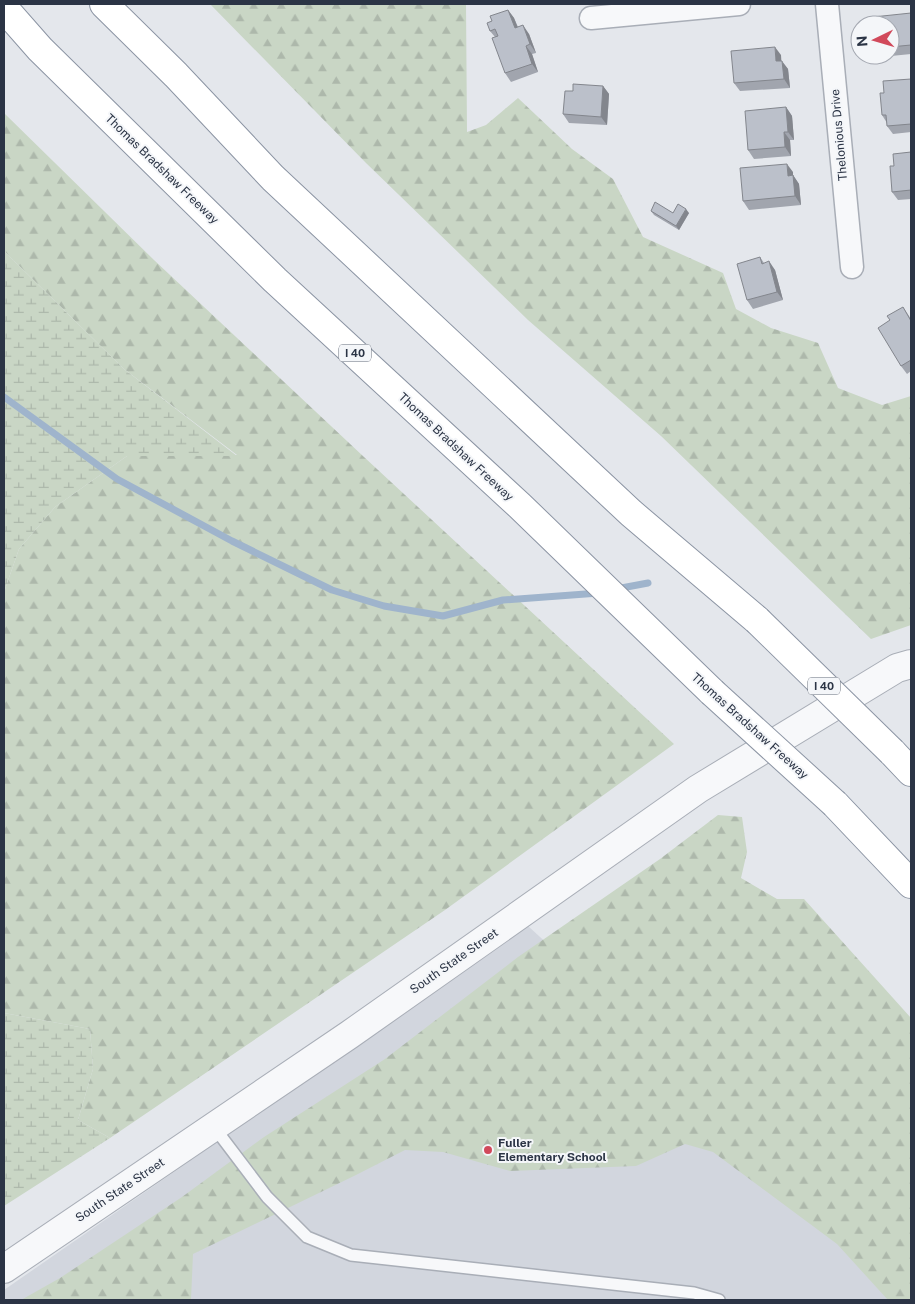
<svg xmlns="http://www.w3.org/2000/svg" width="915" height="1304" viewBox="0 0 915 1304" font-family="'Public Sans',sans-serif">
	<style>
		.built { fill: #d2d6de }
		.forest { fill: url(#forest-firs) }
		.wetland { fill: url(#wetland-marsh) }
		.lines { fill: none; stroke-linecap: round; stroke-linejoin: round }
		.stream { stroke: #9fb4cc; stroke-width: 7 }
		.service-casing { stroke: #a9aeb7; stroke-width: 14 }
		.minor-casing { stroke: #a9aeb7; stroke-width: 25 }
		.tertiary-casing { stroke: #a9aeb7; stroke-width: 30 }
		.motorway-casing { stroke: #8b94a3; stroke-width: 30 }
		.service { stroke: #f7f8fa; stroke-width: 11 }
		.minor { stroke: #f7f8fa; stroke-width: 22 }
		.tertiary { stroke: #f7f8fa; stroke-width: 28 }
		.motorway { stroke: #fff; stroke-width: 28 }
		.motorway-bridge-casing { stroke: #8b94a3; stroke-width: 30; stroke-linecap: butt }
		.motorway-bridge { stroke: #fff; stroke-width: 28 }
		.wall { fill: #a1a5ae }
		.shaded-wall { fill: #83868d }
		.building { fill: #bbc0ca; stroke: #83868d }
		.poi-dot { fill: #d1495b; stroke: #f4f6f9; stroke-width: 2 }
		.labels { text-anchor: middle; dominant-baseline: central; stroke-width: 4; stroke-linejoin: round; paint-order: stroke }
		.shield { fill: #f4f6f9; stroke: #676e7b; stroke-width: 1 }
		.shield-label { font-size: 11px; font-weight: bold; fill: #2b3445 }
		.street-label { font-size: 12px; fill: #2b3445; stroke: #f4f6f9 }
		.poi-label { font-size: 12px; font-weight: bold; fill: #2b3445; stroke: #f4f6f9; text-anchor: start }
	</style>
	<defs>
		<pattern id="forest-firs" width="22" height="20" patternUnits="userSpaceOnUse" patternTransform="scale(1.25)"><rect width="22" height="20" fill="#c9d6c5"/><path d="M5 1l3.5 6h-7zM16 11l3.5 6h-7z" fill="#adb8ab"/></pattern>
		<pattern id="wetland-marsh" width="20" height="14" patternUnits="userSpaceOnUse" patternTransform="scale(1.25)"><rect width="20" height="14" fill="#c9d6c5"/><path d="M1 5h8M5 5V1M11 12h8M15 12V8" fill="none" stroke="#adb8ab"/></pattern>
	</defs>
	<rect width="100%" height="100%" fill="#e4e7ec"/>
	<polygon class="built" points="528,926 700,1083 911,1300 4,1300 4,1290"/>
	<g class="forest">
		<polygon points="210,4 466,4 467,132 486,125 518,98 572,149 613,179 643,237 723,273 736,309 771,328 818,343 838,388 882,405 911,396 911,625 871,639 661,436 528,320 366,163"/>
		<polygon points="4,113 154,260 364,457 674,744 445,910 110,1138 78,1120 93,1069 90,1029 4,1013 4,592 19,549 55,507 127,456 237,455 124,369 4,251"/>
		<polygon points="718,815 742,817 747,852 741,878 777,899 804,899 911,1018 911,1300 888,1300 837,1244 713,1152 685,1144 636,1166 510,1171 443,1152 405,1150 356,1175 193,1254 191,1300 21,1300 60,1278 182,1197 264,1137 385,1059 518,957 660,859"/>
	</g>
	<g class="wetland">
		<polygon points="4,251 124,369 237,456 127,456 55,507 19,549 4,592"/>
		<polygon points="4,1013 90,1029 93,1069 78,1120 110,1138 4,1206"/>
	</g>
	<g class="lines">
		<g class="stream">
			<polyline points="4,397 117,479 232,541 332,590 384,606 443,616 503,600 599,593"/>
			<polyline points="616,589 648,583"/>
		</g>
		<defs>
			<polyline id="service" points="214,1127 267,1197 307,1237 351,1255 694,1293 719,1300"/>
			<g id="minor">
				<polyline points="827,4 852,267"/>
				<polyline points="591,18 739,4"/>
			</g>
			<polyline id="tertiary" points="4,1269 349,1035 698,789 897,668 911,664"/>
			<g id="motorway">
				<polyline points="104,4 176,75 273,178 631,513 757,620"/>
				<polyline points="4,8 40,49 275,280 520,506 712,692"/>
				<polyline points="892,752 911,772"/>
				<polyline points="835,804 911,884"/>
			</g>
		</defs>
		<use href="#service" class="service-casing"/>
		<use href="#minor" class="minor-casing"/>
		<use href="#tertiary" class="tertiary-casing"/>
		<use href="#motorway" class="motorway-casing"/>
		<use href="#service" class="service"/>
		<use href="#minor" class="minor"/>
		<use href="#tertiary" class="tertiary"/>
		<use href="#motorway" class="motorway"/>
		<defs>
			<g id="motorway-bridge">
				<polyline points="757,620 892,752"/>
				<polyline points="712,692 835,804"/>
			</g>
		</defs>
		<use href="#motorway-bridge" class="motorway-bridge-casing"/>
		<use href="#motorway-bridge" class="motorway-bridge"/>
	</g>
	<g class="wall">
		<polygon points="508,10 514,18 518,27 529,34 536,53 532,54 538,72 511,82 505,73 495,37 490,31"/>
		<polygon points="911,13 911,54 881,57 880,55 890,55 890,25"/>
		<polygon points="781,55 781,61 788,69 790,88 740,91 734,83"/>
		<polygon points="911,79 911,132 893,134 887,126 887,123 882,115 884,93"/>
		<polygon points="603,86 609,94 607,125 569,123 563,114 573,91"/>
		<polygon points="786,107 792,116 794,140 790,140 791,156 754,159 748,150"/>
		<polygon points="911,152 911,199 898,200 892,192 894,166"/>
		<polygon points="793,172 793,175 799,184 801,205 749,210 743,201"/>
		<polygon points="651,211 673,213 689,213 679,230 654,215"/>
		<polygon points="760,257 764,263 775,270 783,300 753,309 747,300"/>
		<polygon points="903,307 911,319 911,371 907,374 901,366 890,320"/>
	</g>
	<g class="shaded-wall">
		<polygon points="508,10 514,18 521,36 515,28"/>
		<polygon points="523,25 529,34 536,53 530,44"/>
		<polygon points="526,46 532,54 538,72 532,64"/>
		<polygon points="775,47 781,55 782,70 776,61"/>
		<polygon points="782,61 788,69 790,88 784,79"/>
		<polygon points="603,86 609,94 607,125 601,117"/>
		<polygon points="786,107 792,116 794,140 788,132"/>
		<polygon points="784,132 790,140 791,156 785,147"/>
		<polygon points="787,164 793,172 793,175 799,184 801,205 795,196 788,176"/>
		<polygon points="686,209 689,213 679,230 676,226"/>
		<polygon points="769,261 775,270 783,300 777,292"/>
	</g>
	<g class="building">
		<polygon points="508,10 515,28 523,25 530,44 526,46 532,64 505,73 492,38 498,36 495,29 490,31 487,23 492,21 490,16"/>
		<polygon points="911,13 911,45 890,47 890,25 874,25 873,17"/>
		<polygon points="775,47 776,61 782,61 784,79 734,83 731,51"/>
		<polygon points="911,79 911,124 887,126 886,115 882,115 880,93 884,93 883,81"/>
		<polygon points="573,84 603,86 601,117 563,114 565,91 573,91"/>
		<polygon points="786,107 788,132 784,132 785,147 748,150 745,111"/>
		<polygon points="911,152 911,190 892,192 890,166 894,166 893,154"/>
		<polygon points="787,164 788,176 793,175 795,196 743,201 740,168"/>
		<polygon points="655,202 673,213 678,204 686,209 676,226 651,211"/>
		<polygon points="760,257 762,264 769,261 777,292 747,300 737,264"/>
		<polygon points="903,307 911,321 911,360 901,366 878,328 890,320 887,316"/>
	</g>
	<circle class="poi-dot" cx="488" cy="1150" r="5"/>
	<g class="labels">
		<g class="shield">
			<rect x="339" y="344.5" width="32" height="17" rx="4"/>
			<rect x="808" y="677.5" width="32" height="17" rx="4"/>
		</g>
		<g class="shield-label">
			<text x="355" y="353">I 40</text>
			<text x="824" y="686">I 40</text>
		</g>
		<g class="street-label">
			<text transform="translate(839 135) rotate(-95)">Thelonious Drive</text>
			<text transform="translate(162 169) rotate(44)">Thomas Bradshaw Freeway</text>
			<text transform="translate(456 447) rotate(43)">Thomas Bradshaw Freeway</text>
			<text transform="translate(750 726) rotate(42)">Thomas Bradshaw Freeway</text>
			<text transform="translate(454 961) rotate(-35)">South State Street</text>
			<text transform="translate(120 1190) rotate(-34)">South State Street</text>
		</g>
		<g class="poi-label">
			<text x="498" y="1143">Fuller<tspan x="498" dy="14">Elementary School</tspan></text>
		</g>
	</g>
	<rect width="915" height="1304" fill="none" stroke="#2b3445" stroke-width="10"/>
	<g transform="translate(875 40) rotate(265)"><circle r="24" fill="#f4f6f9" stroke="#a4a8b1"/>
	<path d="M0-4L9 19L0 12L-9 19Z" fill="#d1495b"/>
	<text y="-8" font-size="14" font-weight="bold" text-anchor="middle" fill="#2b3445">N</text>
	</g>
</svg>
